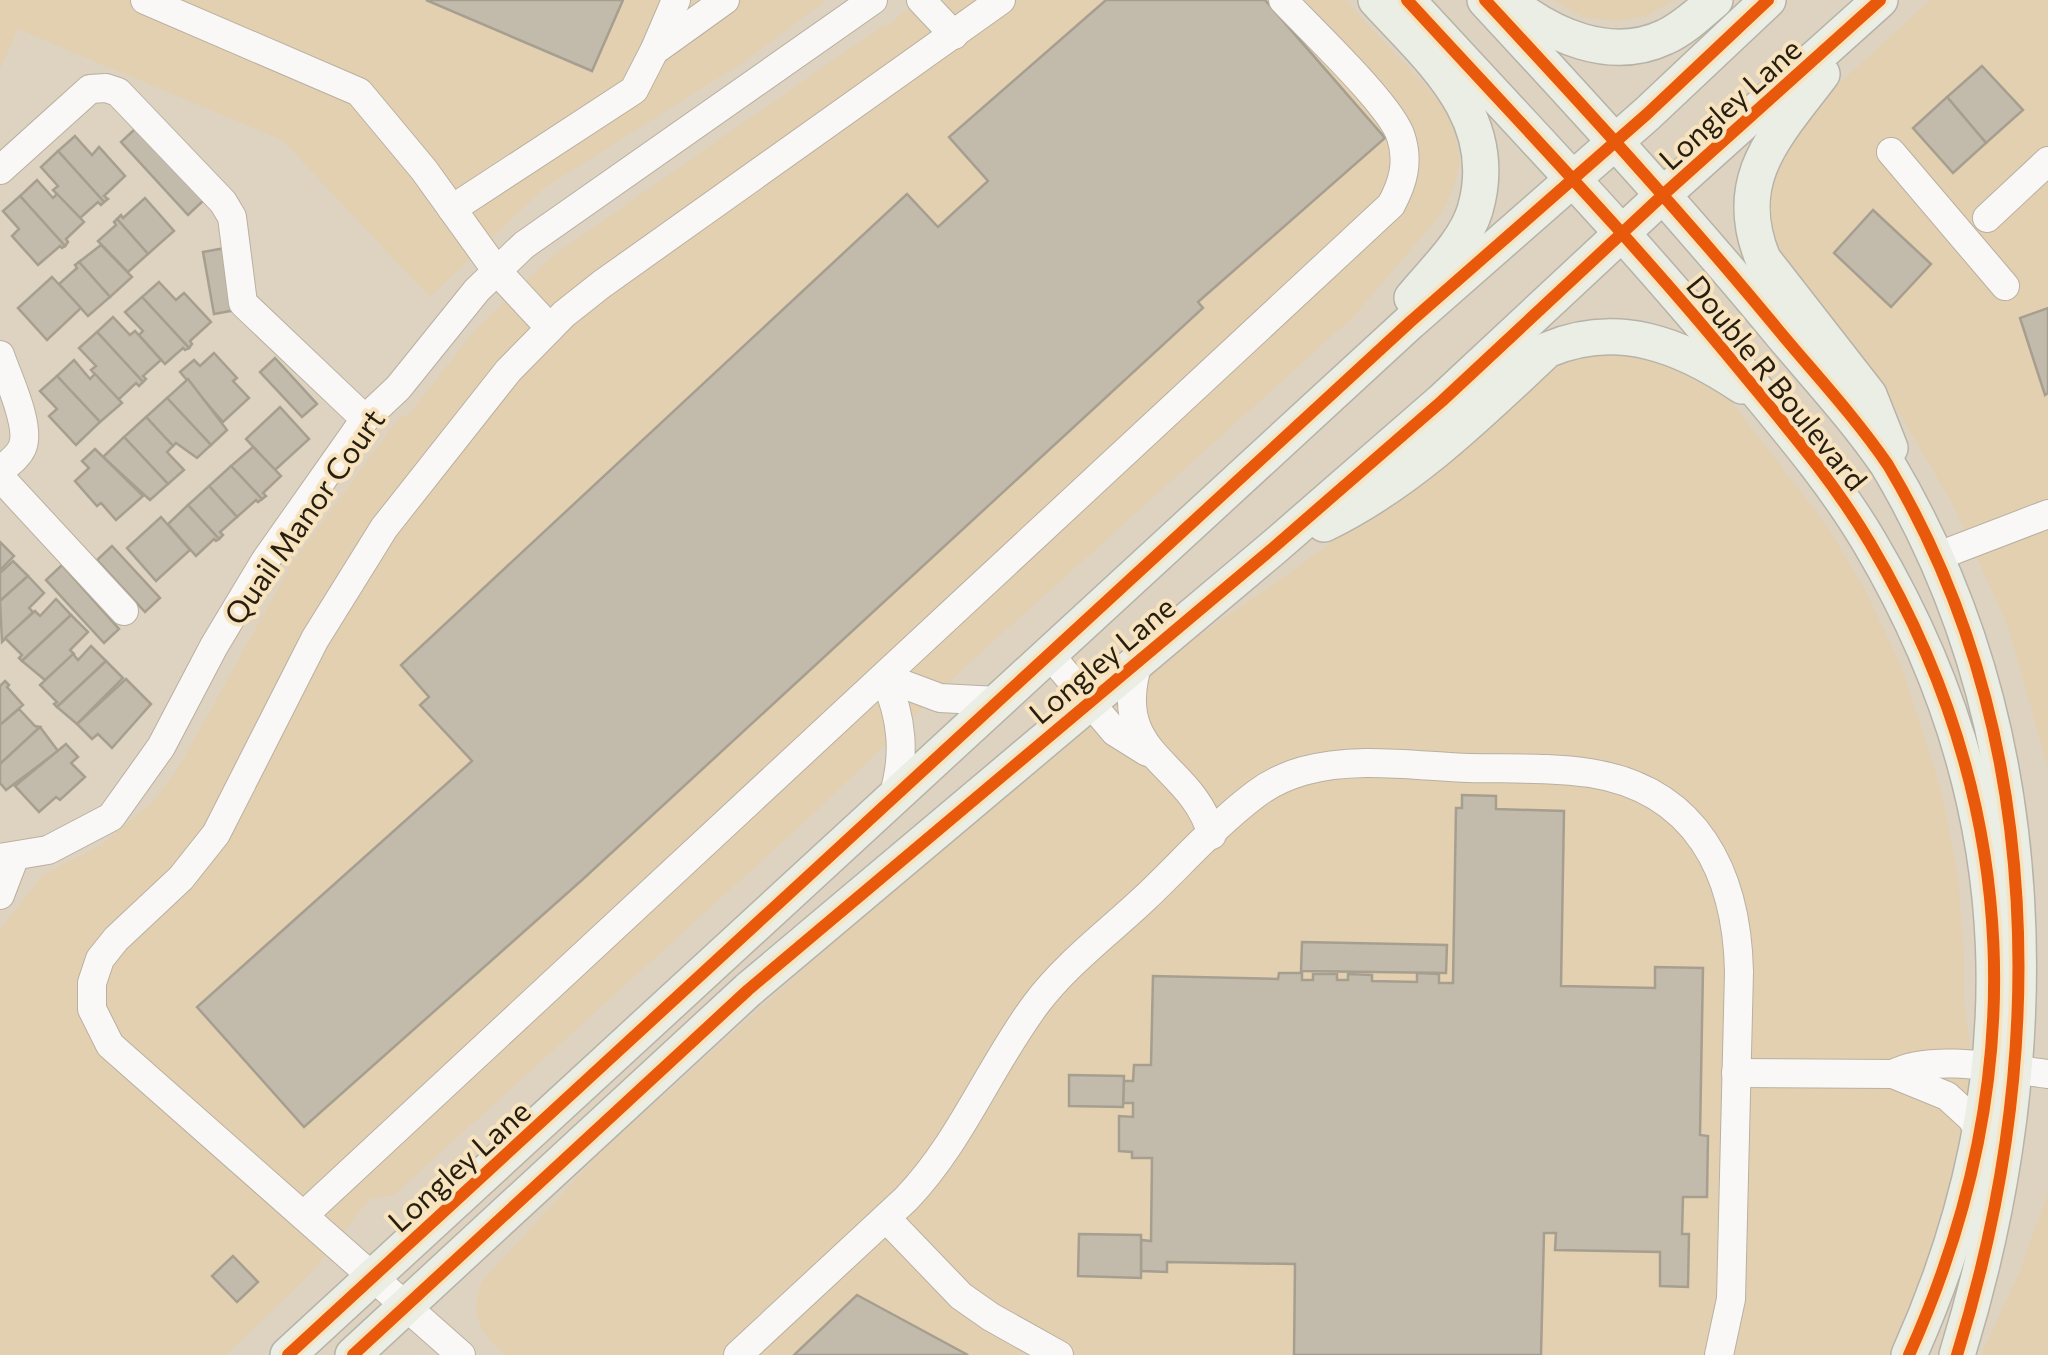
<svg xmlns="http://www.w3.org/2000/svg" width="2048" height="1355" viewBox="0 0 2048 1355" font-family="Commissioner,sans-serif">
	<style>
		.built { fill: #e3d0b1 }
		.building { fill: #c2bbac; stroke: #a69f90; stroke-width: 2.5 }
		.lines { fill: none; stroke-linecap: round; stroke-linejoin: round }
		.minor-casing { stroke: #b9b0a1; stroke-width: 30 }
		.major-casing { stroke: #b7b2a8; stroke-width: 38 }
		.minor { stroke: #faf8f6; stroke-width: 28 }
		.major { stroke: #ebeee5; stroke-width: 35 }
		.cycleway-casing { stroke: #f8e3bf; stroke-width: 19 }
		.cycleway { stroke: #e8590c; stroke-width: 12 }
		.labels { text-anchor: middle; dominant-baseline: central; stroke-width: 8; stroke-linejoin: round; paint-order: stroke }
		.street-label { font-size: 30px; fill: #261e11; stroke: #f8e3bf }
	</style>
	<rect width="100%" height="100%" fill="#ded2c0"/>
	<g class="built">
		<polygon points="0,0 827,0 742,63 544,188 430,297 282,140 18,29 0,69"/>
		<polygon points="918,0 1345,0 1442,104 1454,131 1460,161 1454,186 1442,213 1354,316 966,666 810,817 394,1195 370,1199 310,1274 226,1355 0,1355 0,929 43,875 101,845 153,802 177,770 291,565 401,415 406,418 475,330 551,257 882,26 889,25"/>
		<polygon points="1553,0 1674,0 1646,16 1616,21 1583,17"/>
		<polygon points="1930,0 2048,0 2048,769 2008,626 1951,501 1900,414 1790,279 1762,211 1791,128"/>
		<polygon points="1642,350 1723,391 1827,526 1866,592 1902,668 1942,793 1958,877 1964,954 1964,1003 1974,1076 1961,1154 1945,1213 1910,1313 1890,1355 505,1355 490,1341 483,1332 476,1312 478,1290 483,1280 601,1152 876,904 1197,637 1304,563 1406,485 1562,354"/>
		<polygon points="2048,1192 2048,1355 1981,1355 2020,1271"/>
	</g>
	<g class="building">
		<polygon points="426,0 623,0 592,71"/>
		<polygon points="1106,0 1265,0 1385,138 1198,302 1203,308 582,880 304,1127 197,1007 472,761 420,705 429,697 401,665 907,194 938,227 988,181 949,137"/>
		<polygon points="1982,66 2023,110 1986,143 1947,97"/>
		<polygon points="1947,97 1986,143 1953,173 1913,128"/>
		<polygon points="137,127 204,200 188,215 121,142"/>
		<polygon points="75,136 92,155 99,147 125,176 104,196 108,199 104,202 58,151"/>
		<polygon points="58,151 104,202 101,205 98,202 80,218 53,190 58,186 41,167"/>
		<polygon points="37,180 53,198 57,194 84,222 66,239 68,242 65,246 20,196"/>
		<polygon points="20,196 65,246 62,248 60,246 38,265 12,236 19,229 3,211"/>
		<polygon points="145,198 174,231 148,254 117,219 121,215 123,218"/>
		<polygon points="1873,210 1931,264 1891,307 1834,253"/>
		<polygon points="117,219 148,254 128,272 98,241 116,225 114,222"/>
		<polygon points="101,245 132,277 110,297 79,262"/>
		<polygon points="225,248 236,310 214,314 203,252"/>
		<polygon points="79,262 110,297 88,316 59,284 77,268 75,265"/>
		<polygon points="52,277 81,308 47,340 18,308"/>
		<polygon points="159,282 176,300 184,293 211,322 190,341 192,344 189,348 142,297"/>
		<polygon points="142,297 189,348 185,350 183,348 165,364 139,335 143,331 125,312"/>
		<polygon points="2048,308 2048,393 2045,395 2020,318"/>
		<polygon points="113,317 130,335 135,331 161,360 143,376 146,379 143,382 97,332"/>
		<polygon points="97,332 143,382 139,386 136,383 118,400 91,370 96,366 79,348"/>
		<polygon points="214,353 237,378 233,381 249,398 223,422 180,372 194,360 200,366"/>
		<polygon points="275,358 317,404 302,417 260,372"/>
		<polygon points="74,360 90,379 95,374 122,403 100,422 57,376"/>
		<polygon points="57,376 100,422 76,445 49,416 57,409 40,391"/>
		<polygon points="188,379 227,430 211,445 167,398"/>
		<polygon points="167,398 211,445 197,458 176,443 173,446 146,417"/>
		<polygon points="280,407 309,439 275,470 246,439"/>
		<polygon points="146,417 173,446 167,452 184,470 168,484 124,437"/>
		<polygon points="124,437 168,484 150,500 103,457"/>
		<polygon points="253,447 281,476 263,493 266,496 262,499 231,466"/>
		<polygon points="95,449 143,496 116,520 101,503 97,506 75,481 89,468 82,461"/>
		<polygon points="231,466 262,499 258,502 256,500 237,517 209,486"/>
		<polygon points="209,486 237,517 220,532 223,535 219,539 188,505"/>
		<polygon points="188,505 219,539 216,541 214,539 196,556 168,524"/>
		<polygon points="161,517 190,550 156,581 127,548"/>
		<polygon points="0,542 14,556 0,570"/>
		<polygon points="112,546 160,598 145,612 97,560"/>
		<polygon points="13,561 28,576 0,601 0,573"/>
		<polygon points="62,565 119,629 104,643 46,580"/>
		<polygon points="28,576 44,593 29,608 33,612 2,642 0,601"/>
		<polygon points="56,599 71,615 22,661 19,658 22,655 5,638 35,611 40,616"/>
		<polygon points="71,615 88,632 70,650 74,654 45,680 22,661"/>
		<polygon points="91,646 106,661 57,707 54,704 57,702 40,685 73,654 78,660"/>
		<polygon points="106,661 123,678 77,724 57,707"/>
		<polygon points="126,679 151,704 112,748 98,734 92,739 77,724"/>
		<polygon points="5,681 9,685 7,687 23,705 0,725 0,686"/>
		<polygon points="19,709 35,726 40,727 0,764 0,725"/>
		<polygon points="40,727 58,751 6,790 0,783 0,764"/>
		<polygon points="66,744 78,757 71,763 85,777 60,800 56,797 39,812 15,786"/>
		<polygon points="1462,795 1496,796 1496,809 1564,811 1561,986 1655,988 1655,967 1703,968 1700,1135 1708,1136 1707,1197 1683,1197 1682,1234 1689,1234 1688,1287 1660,1286 1660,1252 1555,1250 1556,1233 1544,1233 1541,1355 1294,1355 1295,1264 1167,1262 1167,1272 1141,1271 1141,1240 1151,1241 1152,1158 1132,1158 1132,1152 1119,1151 1119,1116 1133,1117 1133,1103 1123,1103 1124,1081 1133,1081 1134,1065 1151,1065 1153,976 1278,979 1279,973 1302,973 1302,980 1313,980 1313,974 1337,974 1337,980 1348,980 1348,974 1372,975 1372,981 1417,982 1417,973 1439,974 1439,983 1453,983 1456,808 1462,808"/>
		<polygon points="1302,942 1447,945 1446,973 1301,971"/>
		<polygon points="1069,1075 1124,1076 1123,1107 1069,1106"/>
		<polygon points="1079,1234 1141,1235 1141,1278 1078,1276"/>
		<polygon points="233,1256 258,1282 237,1302 212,1276"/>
		<polygon points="857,1295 968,1355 794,1355"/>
	</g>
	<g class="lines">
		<defs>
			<g id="minor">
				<polyline points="145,0 359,92 424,170 496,270 550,328"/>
				<polyline points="921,0 954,35"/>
				<polyline points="655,49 676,0"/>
				<polyline points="1891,152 2005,286"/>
				<polyline points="0,170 90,89 106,88 118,92 223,202 232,217 243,303 365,419"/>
				<polyline points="452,209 634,90 654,51 725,0"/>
				<polyline points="1987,218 2048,161"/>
				<path d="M 0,355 C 7,376 32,427 22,448 C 18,457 8,464 0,471"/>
				<polyline points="0,477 124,611"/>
				<polyline points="1941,555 2048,514"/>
				<polyline points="1049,654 1115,732 1147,752"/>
				<path d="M 1139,660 C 1107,758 1191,760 1212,835"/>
				<path d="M 884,677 C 903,718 906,757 892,800"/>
				<polyline points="884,677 940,698 998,701"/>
				<polyline points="0,858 48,850 111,817 161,747 214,646 265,561 365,419 398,388 477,290 524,245 873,0"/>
				<polyline points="0,895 15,856"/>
				<polyline points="1736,1073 1893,1074 1947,1096 1971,1118 1981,1133"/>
				<path d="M 1893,1074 C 1931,1053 2006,1069 2048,1074"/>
				<path d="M 304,1215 L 1391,205 C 1403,183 1409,162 1401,137 C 1392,106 1310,29 1283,0"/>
				<polyline points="886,1218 961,1296 991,1317 1059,1355"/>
				<polyline points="461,1355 110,1045 92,1009 92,983 100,959 116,939 181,878 216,834 315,639 384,528 508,371 564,314 602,284 1001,0"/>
				<path d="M 738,1355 L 906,1199 C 961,1142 989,1067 1036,1004 C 1066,964 1109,932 1145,898 C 1181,864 1216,824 1256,794 C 1269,784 1286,776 1303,771 C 1355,756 1416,766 1469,768 C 1509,769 1551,767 1590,773 C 1697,790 1737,873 1739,972 L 1731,1299 L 1719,1355"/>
			</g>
			<g id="major">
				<path d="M 1376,0 C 1431,60 1502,118 1475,210 C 1465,243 1433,272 1412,298"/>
				<path d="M 1407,0 C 1519,122 1633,240 1738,368 C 1784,424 1833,480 1870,543 C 2024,804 2032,1081 1909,1355"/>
				<path d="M 1485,0 C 1586,109 1686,218 1780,332 C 1816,375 1856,418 1888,465 C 2048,734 2048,1061 1957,1355"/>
				<path d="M 1507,0 C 1550,35 1610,63 1665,37 C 1683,29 1700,13 1715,0"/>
				<path d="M 1822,74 C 1776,135 1730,179 1763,259 L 1869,395 L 1890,448"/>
				<path d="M 1324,524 C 1409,483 1479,414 1547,350 C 1618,320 1681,345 1742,386"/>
				<polyline points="288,1355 1410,322 1647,114 1768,0"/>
				<polyline points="353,1355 748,990 1273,548 1442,401 1664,194 1880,0"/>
			</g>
		</defs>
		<use href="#minor" class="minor-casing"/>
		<use href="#major" class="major-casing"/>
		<use href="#minor" class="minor"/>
		<use href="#major" class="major"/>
		<defs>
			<g id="cycleway">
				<path d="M 1407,0 C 1519,122 1633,240 1738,368 C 1784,424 1833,480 1870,543 C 2024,804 2032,1081 1909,1355"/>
				<path d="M 1485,0 C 1586,109 1686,218 1780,332 C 1816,375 1856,418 1888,465 C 2048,734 2048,1061 1957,1355"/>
				<polyline points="288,1355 1410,322 1647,114 1768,0"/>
				<polyline points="353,1355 748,990 1273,548 1442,401 1664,194 1880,0"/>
			</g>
		</defs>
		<use href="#cycleway" class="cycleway-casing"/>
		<use href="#cycleway" class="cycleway"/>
	</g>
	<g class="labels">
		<g class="street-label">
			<text transform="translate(1729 103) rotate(-42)">Longley Lane</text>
			<text transform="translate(1778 382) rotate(51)">Double R Boulevard</text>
			<text transform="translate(303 516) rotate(-55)">Quail Manor Court</text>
			<text transform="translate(1101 659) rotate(-40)">Longley Lane</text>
			<text transform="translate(458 1165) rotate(-42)">Longley Lane</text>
		</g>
	</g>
</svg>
